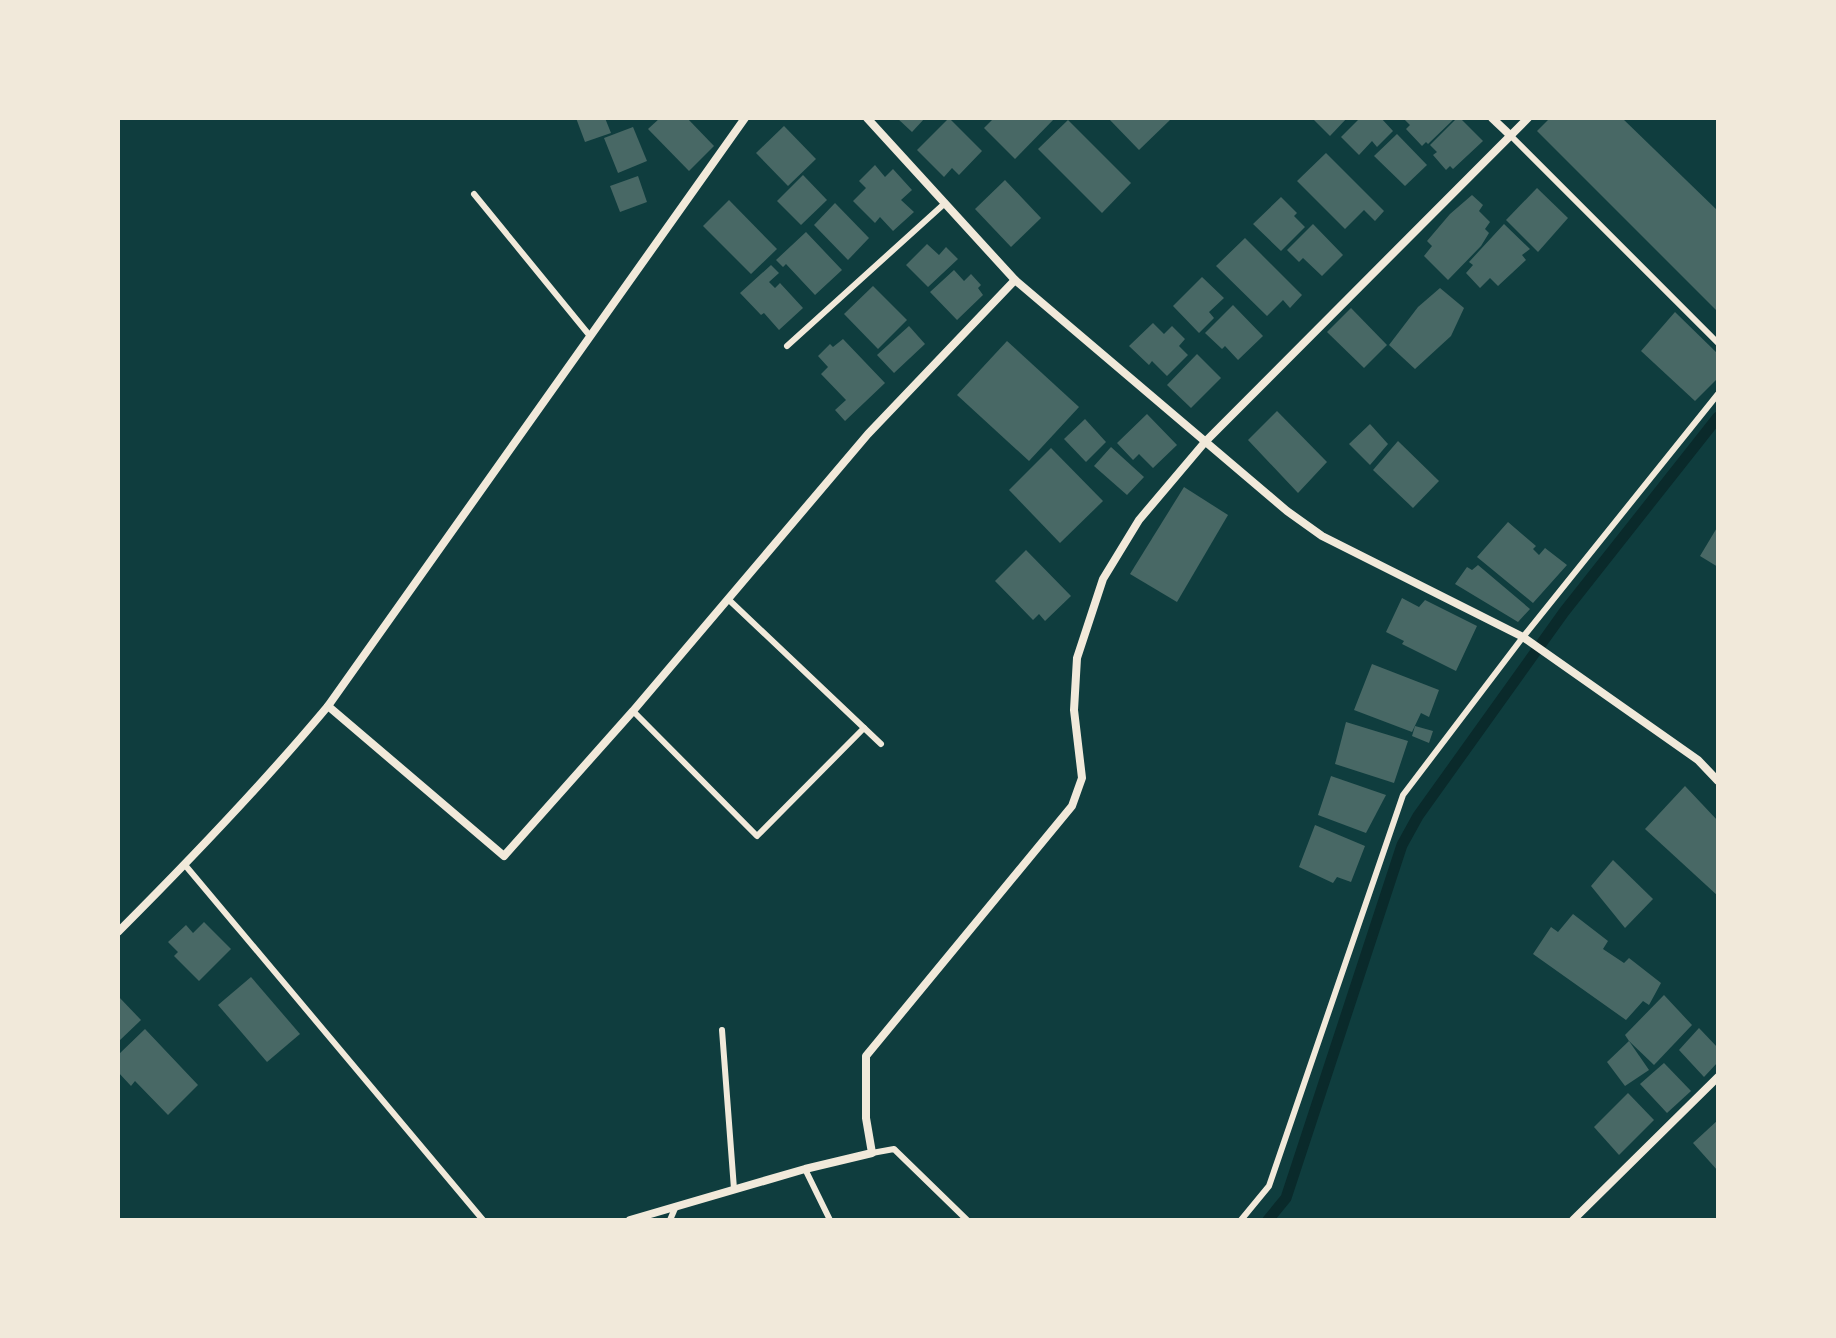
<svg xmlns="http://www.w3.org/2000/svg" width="1836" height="1338" viewBox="0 0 1836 1338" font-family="'Fira Sans Condensed',sans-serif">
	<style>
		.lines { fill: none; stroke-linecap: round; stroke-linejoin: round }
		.stream { stroke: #0a2a2b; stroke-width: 11 }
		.building { fill: #486865 }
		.service { stroke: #f1e9da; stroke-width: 6 }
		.minor { stroke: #f1e9da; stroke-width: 8 }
	</style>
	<rect width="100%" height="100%" fill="#0f3d3e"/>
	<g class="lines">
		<polyline class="stream" points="1268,1220 1286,1198 1402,845 1418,816 1564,612 1718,417"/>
	</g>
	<g class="building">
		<polygon points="576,118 605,118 611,133 585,142"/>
		<polygon points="660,118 687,118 714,146 689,171 648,129"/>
		<polygon points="897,118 925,118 912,132"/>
		<polygon points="949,118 982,151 959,175 952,168 944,177 917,150"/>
		<polygon points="994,118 1055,118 1015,159 984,128"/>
		<polygon points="1108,118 1172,118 1139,150"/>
		<polygon points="1312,118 1347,118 1330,136"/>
		<polygon points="1360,118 1381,118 1393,131 1377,147 1372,141 1359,155 1341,137"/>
		<polygon points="1403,118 1455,118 1428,144 1426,142 1422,146 1406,129 1410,125"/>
		<polygon points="1457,118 1460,118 1483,141 1453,169 1450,166 1446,170 1433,155 1437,152 1430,145"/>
		<polygon points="1550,118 1622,118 1718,211 1718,312 1537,131"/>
		<polygon points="1068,120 1131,183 1102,213 1038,149"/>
		<polygon points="784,126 816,159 788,186 756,153"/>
		<polygon points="633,127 647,161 618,173 604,138"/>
		<polygon points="1397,134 1427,165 1405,186 1374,156"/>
		<polygon points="1326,153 1384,211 1375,221 1364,210 1345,229 1297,181"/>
		<polygon points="875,165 885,177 893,169 912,190 901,200 914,212 893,231 880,217 875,223 853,201 866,188 859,181"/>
		<polygon points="803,175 827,200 801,225 777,201"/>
		<polygon points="638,176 647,202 620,212 610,186"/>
		<polygon points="1005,180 1041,218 1011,247 975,209"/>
		<polygon points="1537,188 1568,218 1538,252 1506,220"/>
		<polygon points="1472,195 1483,205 1479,211 1490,222 1485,229 1489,233 1481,246 1448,280 1424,256 1432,246 1427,241 1450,214"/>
		<polygon points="1281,197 1297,213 1294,216 1305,227 1281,251 1253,224"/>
		<polygon points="729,200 777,249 751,274 703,226"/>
		<polygon points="835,203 869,238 848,260 814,225"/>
		<polygon points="1313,224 1343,255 1322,276 1303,258 1299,262 1287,250"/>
		<polygon points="1504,224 1530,249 1522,255 1526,260 1498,286 1490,278 1480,288 1466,273 1473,265 1469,262"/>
		<polygon points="806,232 842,270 815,295 786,264 783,267 776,260"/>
		<polygon points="1245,238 1302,295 1290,308 1283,300 1267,316 1216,266"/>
		<polygon points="927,244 939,255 946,247 958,259 928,287 906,265"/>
		<polygon points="771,265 779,273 769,282 775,288 780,283 803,308 779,330 764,313 761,315 740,293"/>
		<polygon points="954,270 964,281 971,274 981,285 978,288 983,295 957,320 930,292"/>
		<polygon points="1202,277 1224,298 1209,312 1214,318 1199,333 1173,306"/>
		<polygon points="873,286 907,320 878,349 844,314"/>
		<polygon points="1440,288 1464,308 1451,336 1415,369 1389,345 1418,307"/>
		<polygon points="1233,305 1263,336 1238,360 1225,346 1222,349 1205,333"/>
		<polygon points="1351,308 1387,345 1364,368 1327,332"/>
		<polygon points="1675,312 1718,354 1718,378 1695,401 1641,351"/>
		<polygon points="1153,323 1164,334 1172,326 1185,339 1179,346 1188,355 1167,376 1152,361 1149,365 1129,346"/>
		<polygon points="909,326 925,344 894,373 877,355"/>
		<polygon points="843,339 885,383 845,421 835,410 846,400 821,374 828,367 818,356 830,344 833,347"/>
		<polygon points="1007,341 1079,407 1029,461 957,395"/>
		<polygon points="1197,354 1221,378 1191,408 1167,385"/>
		<polygon points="1277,411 1327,462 1298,493 1248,440"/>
		<polygon points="1147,414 1177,445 1153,468 1139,454 1133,460 1117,443"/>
		<polygon points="1085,419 1106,442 1086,462 1064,439"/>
		<polygon points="1370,424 1388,444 1370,465 1349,444"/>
		<polygon points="1398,441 1439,481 1413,508 1373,470"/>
		<polygon points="1111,447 1144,477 1127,495 1094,466"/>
		<polygon points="1051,448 1103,501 1060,543 1009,490"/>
		<polygon points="1184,487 1228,515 1177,602 1130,574"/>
		<polygon points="1508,522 1536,546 1533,549 1539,555 1545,548 1567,565 1533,603 1477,557"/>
		<polygon points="1718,526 1718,567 1700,556"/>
		<polygon points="1026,550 1071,596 1045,621 1039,614 1033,620 995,581"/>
		<polygon points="1478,565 1530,609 1518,622 1455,584 1467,567 1472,570"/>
		<polygon points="1402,598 1419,607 1425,600 1477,626 1456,671 1402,644 1404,641 1386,632"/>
		<polygon points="1372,664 1439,690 1429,717 1421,713 1412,732 1354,710"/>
		<polygon points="1346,722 1408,741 1394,783 1335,764"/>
		<polygon points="1415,726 1433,731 1429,743 1412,736"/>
		<polygon points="1331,776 1386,795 1366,833 1318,815"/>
		<polygon points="1685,786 1718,821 1718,896 1645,829"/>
		<polygon points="1315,825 1365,846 1351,882 1337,877 1333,883 1299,867"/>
		<polygon points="1613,860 1653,899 1625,928 1591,886"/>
		<polygon points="1573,914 1608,941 1603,949 1624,963 1629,958 1661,983 1649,1005 1643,1001 1626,1020 1533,954 1551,927 1558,932"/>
		<polygon points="204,922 231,949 199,981 174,956 178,952 168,942 186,925 193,933"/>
		<polygon points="251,977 300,1034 267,1062 218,1005"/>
		<polygon points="1664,995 1692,1025 1654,1065 1629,1041 1625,1035"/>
		<polygon points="118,996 141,1020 118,1042"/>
		<polygon points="1699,1028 1718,1048 1718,1062 1704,1077 1679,1050"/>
		<polygon points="145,1029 198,1085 168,1115 135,1081 131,1086 118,1072 118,1055"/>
		<polygon points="1629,1041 1649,1070 1625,1086 1607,1062"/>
		<polygon points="1664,1063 1691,1091 1667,1113 1640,1084"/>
		<polygon points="1628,1093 1654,1120 1619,1155 1594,1127"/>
		<polygon points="1718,1120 1718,1171 1693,1143"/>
	</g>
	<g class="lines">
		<g class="service">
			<polyline points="1511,136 1718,343"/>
			<polyline points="474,194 590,336"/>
			<polyline points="787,346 944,204"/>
			<polyline points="728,599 881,744"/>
			<polyline points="633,711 757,836 864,728"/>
			<polyline points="185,865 483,1220"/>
			<polyline points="722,1030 734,1189"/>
			<polyline points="872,1153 894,1149 967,1220"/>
			<polyline points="805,1169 830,1220"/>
			<polyline points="670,1220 676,1206"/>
			<polyline points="1241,1220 1269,1186 1403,795 1523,637 1718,394"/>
		</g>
		<g class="minor">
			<polyline points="867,118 1015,280 1287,511 1322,536 1523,637 1698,760 1718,781"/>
			<polyline points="1492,118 1511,136"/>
			<polyline points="328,706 504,856 633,711 868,434 1015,280"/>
			<path d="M 118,932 C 191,859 262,785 328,706 L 745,118"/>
			<polyline points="630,1220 805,1169 872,1153 866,1118 866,1056 1072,806 1082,778 1074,710 1077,658 1103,579 1139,520 1205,442 1528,118"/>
			<polyline points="1573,1220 1718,1077"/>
		</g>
	</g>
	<rect width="1836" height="1338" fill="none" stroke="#f1e9da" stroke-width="240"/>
</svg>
